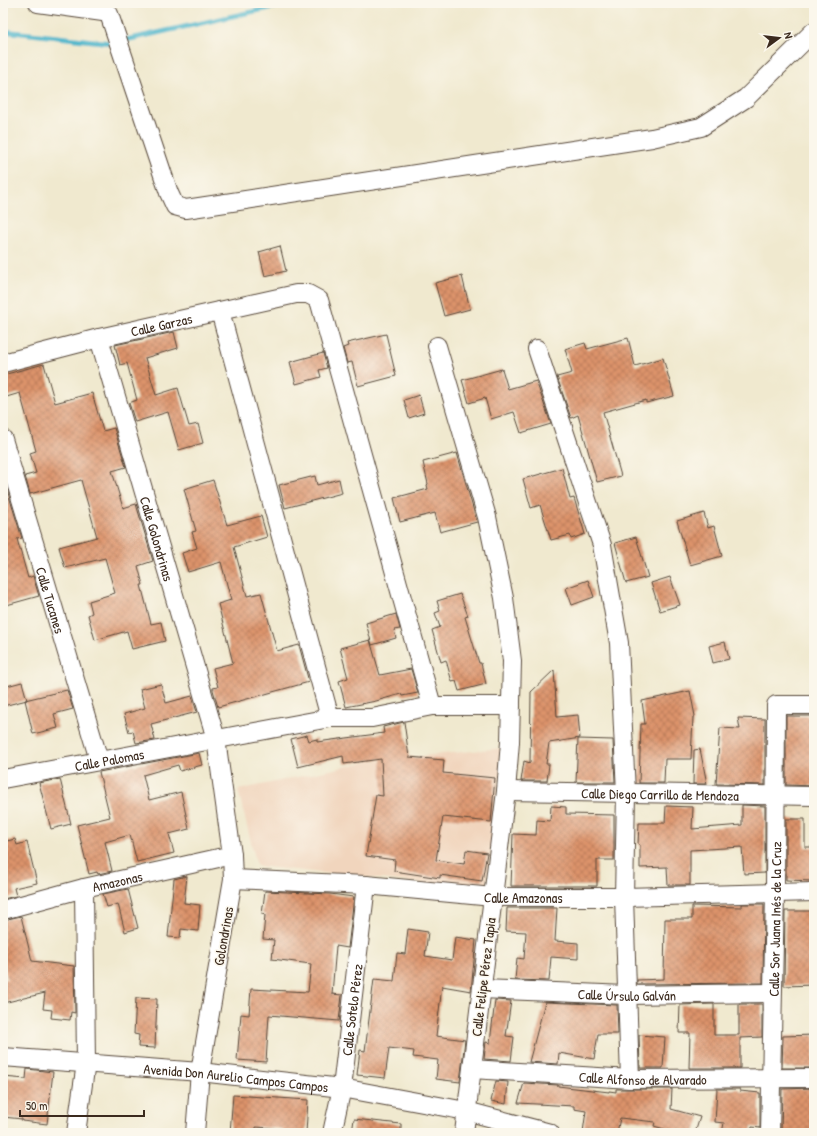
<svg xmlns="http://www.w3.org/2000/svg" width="817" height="1136" viewBox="0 0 817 1136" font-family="'Patrick Hand',sans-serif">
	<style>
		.built { fill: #f1d5bd }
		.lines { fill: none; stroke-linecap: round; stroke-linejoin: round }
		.stream { stroke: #4db5cb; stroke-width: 5 }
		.building { fill: url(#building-cross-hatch) }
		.minor-casing { stroke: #564739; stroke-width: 20 }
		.minor { stroke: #fff; stroke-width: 18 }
		.labels { text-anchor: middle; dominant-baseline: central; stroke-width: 3; stroke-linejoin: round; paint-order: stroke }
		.street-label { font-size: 14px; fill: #3b2a1e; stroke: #fbf7ec }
	</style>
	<defs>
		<pattern id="building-cross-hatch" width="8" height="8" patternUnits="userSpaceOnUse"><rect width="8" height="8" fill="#dc936a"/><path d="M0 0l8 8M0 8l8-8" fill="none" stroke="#b47857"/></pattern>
	</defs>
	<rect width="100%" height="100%" fill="#fbf7ec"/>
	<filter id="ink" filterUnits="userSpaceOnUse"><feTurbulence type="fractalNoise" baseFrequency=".025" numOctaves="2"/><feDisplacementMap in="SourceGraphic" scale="8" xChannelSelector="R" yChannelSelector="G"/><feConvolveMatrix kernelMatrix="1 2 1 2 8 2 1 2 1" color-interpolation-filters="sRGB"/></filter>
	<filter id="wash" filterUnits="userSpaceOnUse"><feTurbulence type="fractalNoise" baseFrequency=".012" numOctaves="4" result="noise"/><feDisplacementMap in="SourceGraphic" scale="16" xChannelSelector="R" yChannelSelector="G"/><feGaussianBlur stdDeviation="0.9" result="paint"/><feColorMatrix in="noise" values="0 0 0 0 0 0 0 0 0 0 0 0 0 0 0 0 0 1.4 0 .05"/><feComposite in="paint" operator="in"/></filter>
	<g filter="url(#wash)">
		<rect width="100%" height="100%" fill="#f0e9cf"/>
		<polygon class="built" points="504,748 486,890 257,866 238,790 371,761"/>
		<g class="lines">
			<polyline class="stream" points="3,31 112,43 292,3"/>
		</g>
		<g id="blocks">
			<g class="building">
				<polygon points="280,246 286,271 265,276 259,252"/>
				<polygon points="462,276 470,309 444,316 435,283"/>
				<polygon points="174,332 178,348 145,358 156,395 178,388 189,426 198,424 203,443 179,450 168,412 135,422 129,403 137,400 127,363 120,365 115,345"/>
				<polygon points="386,334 396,376 358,386 352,362 347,363 343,348 348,346 347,343"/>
				<polygon points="628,338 635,366 663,358 674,396 646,403 646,400 603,412 621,476 597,482 578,415 571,418 557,377 572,373 565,349 585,343 587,349"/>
				<polygon points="323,353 327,368 319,370 321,377 296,384 290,362"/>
				<polygon points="44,364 55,403 92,393 103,431 114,428 126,467 112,471 123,508 136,504 153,561 138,566 143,585 141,585 151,624 161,622 165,641 132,649 127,631 95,640 88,615 92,613 89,601 115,593 105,558 65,568 59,547 97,537 81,480 30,494 25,476 36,473 30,453 36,451 20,393 3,398 3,375"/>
				<polygon points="502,369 508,389 536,381 551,424 521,433 514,412 491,419 485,398 469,403 462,380"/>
				<polygon points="419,395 424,413 409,418 404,400"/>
				<polygon points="457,453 477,522 440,532 435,513 400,522 394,498 428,489 427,485 428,484 423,462"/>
				<polygon points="562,468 570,499 574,498 585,534 571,539 570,535 551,540 540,505 531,508 523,479"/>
				<polygon points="315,476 317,485 339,479 342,493 285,508 279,485"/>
				<polygon points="3,480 4,480 22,538 17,539 28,578 33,576 39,596 3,606"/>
				<polygon points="213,480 227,525 261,516 267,537 234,547 247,596 261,593 277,651 299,645 309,682 218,707 213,690 213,688 218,687 213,668 233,663 218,604 231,600 221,562 188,572 182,553 197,548 192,532 196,531 184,489"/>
				<polygon points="704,513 708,528 714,526 722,556 690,565 677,521"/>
				<polygon points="636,537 648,577 626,583 615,543"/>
				<polygon points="670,577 680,605 660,611 651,583"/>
				<polygon points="588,580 594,597 572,605 566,588"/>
				<polygon points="460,594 468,616 465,617 479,663 481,663 486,684 459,691 456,681 452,682 446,660 441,662 432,630 440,627 435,613 440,611 437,601"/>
				<polygon points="396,614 400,629 394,630 396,638 372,645 366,623"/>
				<polygon points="370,640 380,675 411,669 418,693 402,696 401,694 376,701 346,707 339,681 348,678 340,648"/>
				<polygon points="725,642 729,659 713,663 709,646"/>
				<polygon points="554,670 557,717 578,715 580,738 549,743 546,764 549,764 547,781 521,781 524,761 530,763 531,692"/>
				<polygon points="22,682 27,700 3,706 3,687"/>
				<polygon points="161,684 166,703 192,696 197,712 151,724 155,740 136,743 133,731 129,732 124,714 145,708 140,689"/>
				<polygon points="67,690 73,709 54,714 58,728 33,734 25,700"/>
				<polygon points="690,691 695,716 693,717 691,759 665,759 664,783 639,783 641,724 645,724 642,701"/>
				<polygon points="786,716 814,716 814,786 786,785"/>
				<polygon points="738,718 765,719 765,785 716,784 720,728 740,729"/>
				<polygon points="404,722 409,757 444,760 443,773 495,778 491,822 443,817 436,860 464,864 466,850 487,853 482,881 440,875 440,878 394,871 395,860 366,856 376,795 383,796 381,759 344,764 343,756 298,767 291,739 307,735 309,741 317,739 317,742 384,733 383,727"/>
				<polygon points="578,739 613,740 615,782 576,782"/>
				<polygon points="700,749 707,784 693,784 694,750"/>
				<polygon points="199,753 202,765 180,771 178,765 143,775 149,800 181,792 189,829 169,834 174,853 137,862 130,835 105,842 112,871 98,874 97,872 89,874 77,825 110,817 99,772"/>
				<polygon points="60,779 71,824 51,829 39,783"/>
				<polygon points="742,805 765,806 765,873 744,874 742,847 690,850 690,885 668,885 667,867 640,868 640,845 638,844 639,823 665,823 666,806 693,807 692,829 742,825"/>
				<polygon points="551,806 566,807 566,814 614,815 614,860 597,860 597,886 511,886 513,834 536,835 537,820 550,821"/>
				<polygon points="786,819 805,819 805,847 814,847 814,881 786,880"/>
				<polygon points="15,839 17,845 27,842 37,883 14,888 16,896 3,899 3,842"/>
				<polygon points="187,876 184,903 200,905 198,931 181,929 180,938 168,937 174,879"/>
				<polygon points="128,889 138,928 125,932 118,904 107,907 103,894"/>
				<polygon points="265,891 330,894 354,897 348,948 336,946 332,994 342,995 339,1021 269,1015 266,1062 237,1060 241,1014 249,1015 251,989 308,992 311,964 272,959 274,940 263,939 265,915 262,914"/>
				<polygon points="742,904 764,904 763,983 637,984 637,980 664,979 665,919 692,919 692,906 742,907"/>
				<polygon points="507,908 557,908 555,941 578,943 578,959 551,957 549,981 515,980 517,958 524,959 526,932 506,931"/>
				<polygon points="785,911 814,911 814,985 784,986"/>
				<polygon points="21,916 32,961 74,966 75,1013 71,1012 70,1020 51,1018 52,1010 43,1009 45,993 3,1003 3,980 7,979 3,962 3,920"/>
				<polygon points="408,929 428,932 425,956 452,960 455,937 476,940 471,991 442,986 436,1036 465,1040 460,1082 436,1079 438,1060 413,1057 414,1051 389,1048 385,1078 357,1075 360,1050 365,1051 374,979 394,981 397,953 405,954"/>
				<polygon points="136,998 157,999 155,1048 138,1047 139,1035 134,1034"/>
				<polygon points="495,1000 511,1001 506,1036 514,1037 511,1061 484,1059 486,1042 490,1043"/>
				<polygon points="545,1002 617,1005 618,1034 598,1034 594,1059 559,1053 558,1064 529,1062"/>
				<polygon points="714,1004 714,1035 739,1035 739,1004 762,1004 762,1037 740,1038 740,1068 689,1068 690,1033 679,1033 680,1005"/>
				<polygon points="639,1035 665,1037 663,1068 640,1068"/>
				<polygon points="814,1035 814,1068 782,1068 783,1036"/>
				<polygon points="27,1069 53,1072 47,1124 22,1121 22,1119 3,1117 3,1077 26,1079"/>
				<polygon points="496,1081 508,1082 506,1104 491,1101"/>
				<polygon points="524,1083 558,1085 558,1086 609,1092 609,1091 616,1092 616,1089 672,1089 671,1109 700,1117 695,1133 678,1133 654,1126 655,1122 620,1118 617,1133 583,1132 586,1111 574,1109 574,1106 518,1103"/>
				<polygon points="814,1088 814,1133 781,1133 782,1089"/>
				<polygon points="717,1089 740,1089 740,1091 760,1093 760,1128 752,1127 751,1133 722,1133 724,1123 715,1122"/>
				<polygon points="233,1095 308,1100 306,1133 282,1133 282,1129 256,1127 256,1133 230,1133"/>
				<polygon points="354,1119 401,1124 401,1133 352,1133"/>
			</g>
		</g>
	</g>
	<g filter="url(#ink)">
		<use href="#blocks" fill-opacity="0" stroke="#564739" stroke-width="1"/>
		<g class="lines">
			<defs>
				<g id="minor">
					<polyline points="38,3 103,12 109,14 169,193 175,206 186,209 652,138 701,127 746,98 814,31"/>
					<polyline points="220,311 330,718"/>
					<path id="s1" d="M 99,338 L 216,739 L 232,855 L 233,879 L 200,1072 L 195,1133"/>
					<polyline points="437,346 487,517 504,598 512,661 510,742 506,791 464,1133"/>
					<polyline points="537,349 602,545 619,643 626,793 624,897 630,1079"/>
					<path id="s2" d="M 3,363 L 99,338 L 296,294 L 308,294 L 319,300 L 432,706"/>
					<path id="s3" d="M 3,439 L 99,760"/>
					<path id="s4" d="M 3,779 L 330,718 L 372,718 L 432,706 L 511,706"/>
					<path id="s5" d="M 506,791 L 814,796"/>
					<path id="s6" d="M 233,879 L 366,885 L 493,897 L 624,897 L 814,892"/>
					<path id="s7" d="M 3,910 L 84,888 L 232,855"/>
					<path id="s8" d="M 482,989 L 626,995 L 772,993"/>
					<path id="s9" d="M 3,1057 L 200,1072 L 342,1088 L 466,1111 L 550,1133"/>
					<path id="s10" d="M 472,1069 L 630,1079 L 814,1078"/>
					<polyline points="76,1133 86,1063 84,888"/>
					<path id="s11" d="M 332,1133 L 342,1088 L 366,885"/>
					<path id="s12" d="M 770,1133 L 775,893 L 776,705 L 814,705"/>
				</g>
			</defs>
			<use href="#minor" class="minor-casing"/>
			<use href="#minor" class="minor"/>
		</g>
	</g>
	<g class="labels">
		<g class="street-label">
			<text stroke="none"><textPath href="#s2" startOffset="163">Calle Garzas</textPath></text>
			<text stroke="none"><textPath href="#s1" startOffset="209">Calle Golondrinas</textPath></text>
			<text stroke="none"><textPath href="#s3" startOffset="168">Calle Tucanes</textPath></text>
			<text stroke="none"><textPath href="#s4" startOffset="108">Calle Palomas</textPath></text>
			<text stroke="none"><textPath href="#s5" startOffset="154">Calle Diego Carrillo de Mendoza</textPath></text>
			<text stroke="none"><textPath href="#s7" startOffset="118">Amazonas</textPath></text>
			<text stroke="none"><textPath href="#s6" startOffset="291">Calle Amazonas</textPath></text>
			<text stroke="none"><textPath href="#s12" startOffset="214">Calle Sor Juana Inés de la Cruz</textPath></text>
			<text transform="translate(223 936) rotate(-80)">Golondrinas</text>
			<text transform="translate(483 977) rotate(-83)">Calle Felipe Pérez Tapia</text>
			<text stroke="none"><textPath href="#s8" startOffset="145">Calle Úrsulo Galván</textPath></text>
			<text stroke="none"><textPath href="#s11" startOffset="125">Calle Sotelo Pérez</textPath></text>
			<text stroke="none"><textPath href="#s9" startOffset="234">Avenida Don Aurelio Campos Campos</textPath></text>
			<text stroke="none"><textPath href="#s10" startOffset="171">Calle Alfonso de Alvarado</textPath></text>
		</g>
	</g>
	<rect width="817" height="1136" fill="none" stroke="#fbf7ec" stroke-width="16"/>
	<g transform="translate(779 38) rotate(75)" stroke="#fbf7ec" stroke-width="3" paint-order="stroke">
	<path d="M0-3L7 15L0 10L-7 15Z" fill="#3b2a1e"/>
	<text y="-6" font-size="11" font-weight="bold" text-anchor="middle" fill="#3b2a1e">N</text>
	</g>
	<path d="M20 1110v6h124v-6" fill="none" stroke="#3b2a1e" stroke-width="2"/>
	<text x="26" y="1110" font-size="12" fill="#3b2a1e" stroke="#fbf7ec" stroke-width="3" paint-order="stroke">50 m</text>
</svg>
